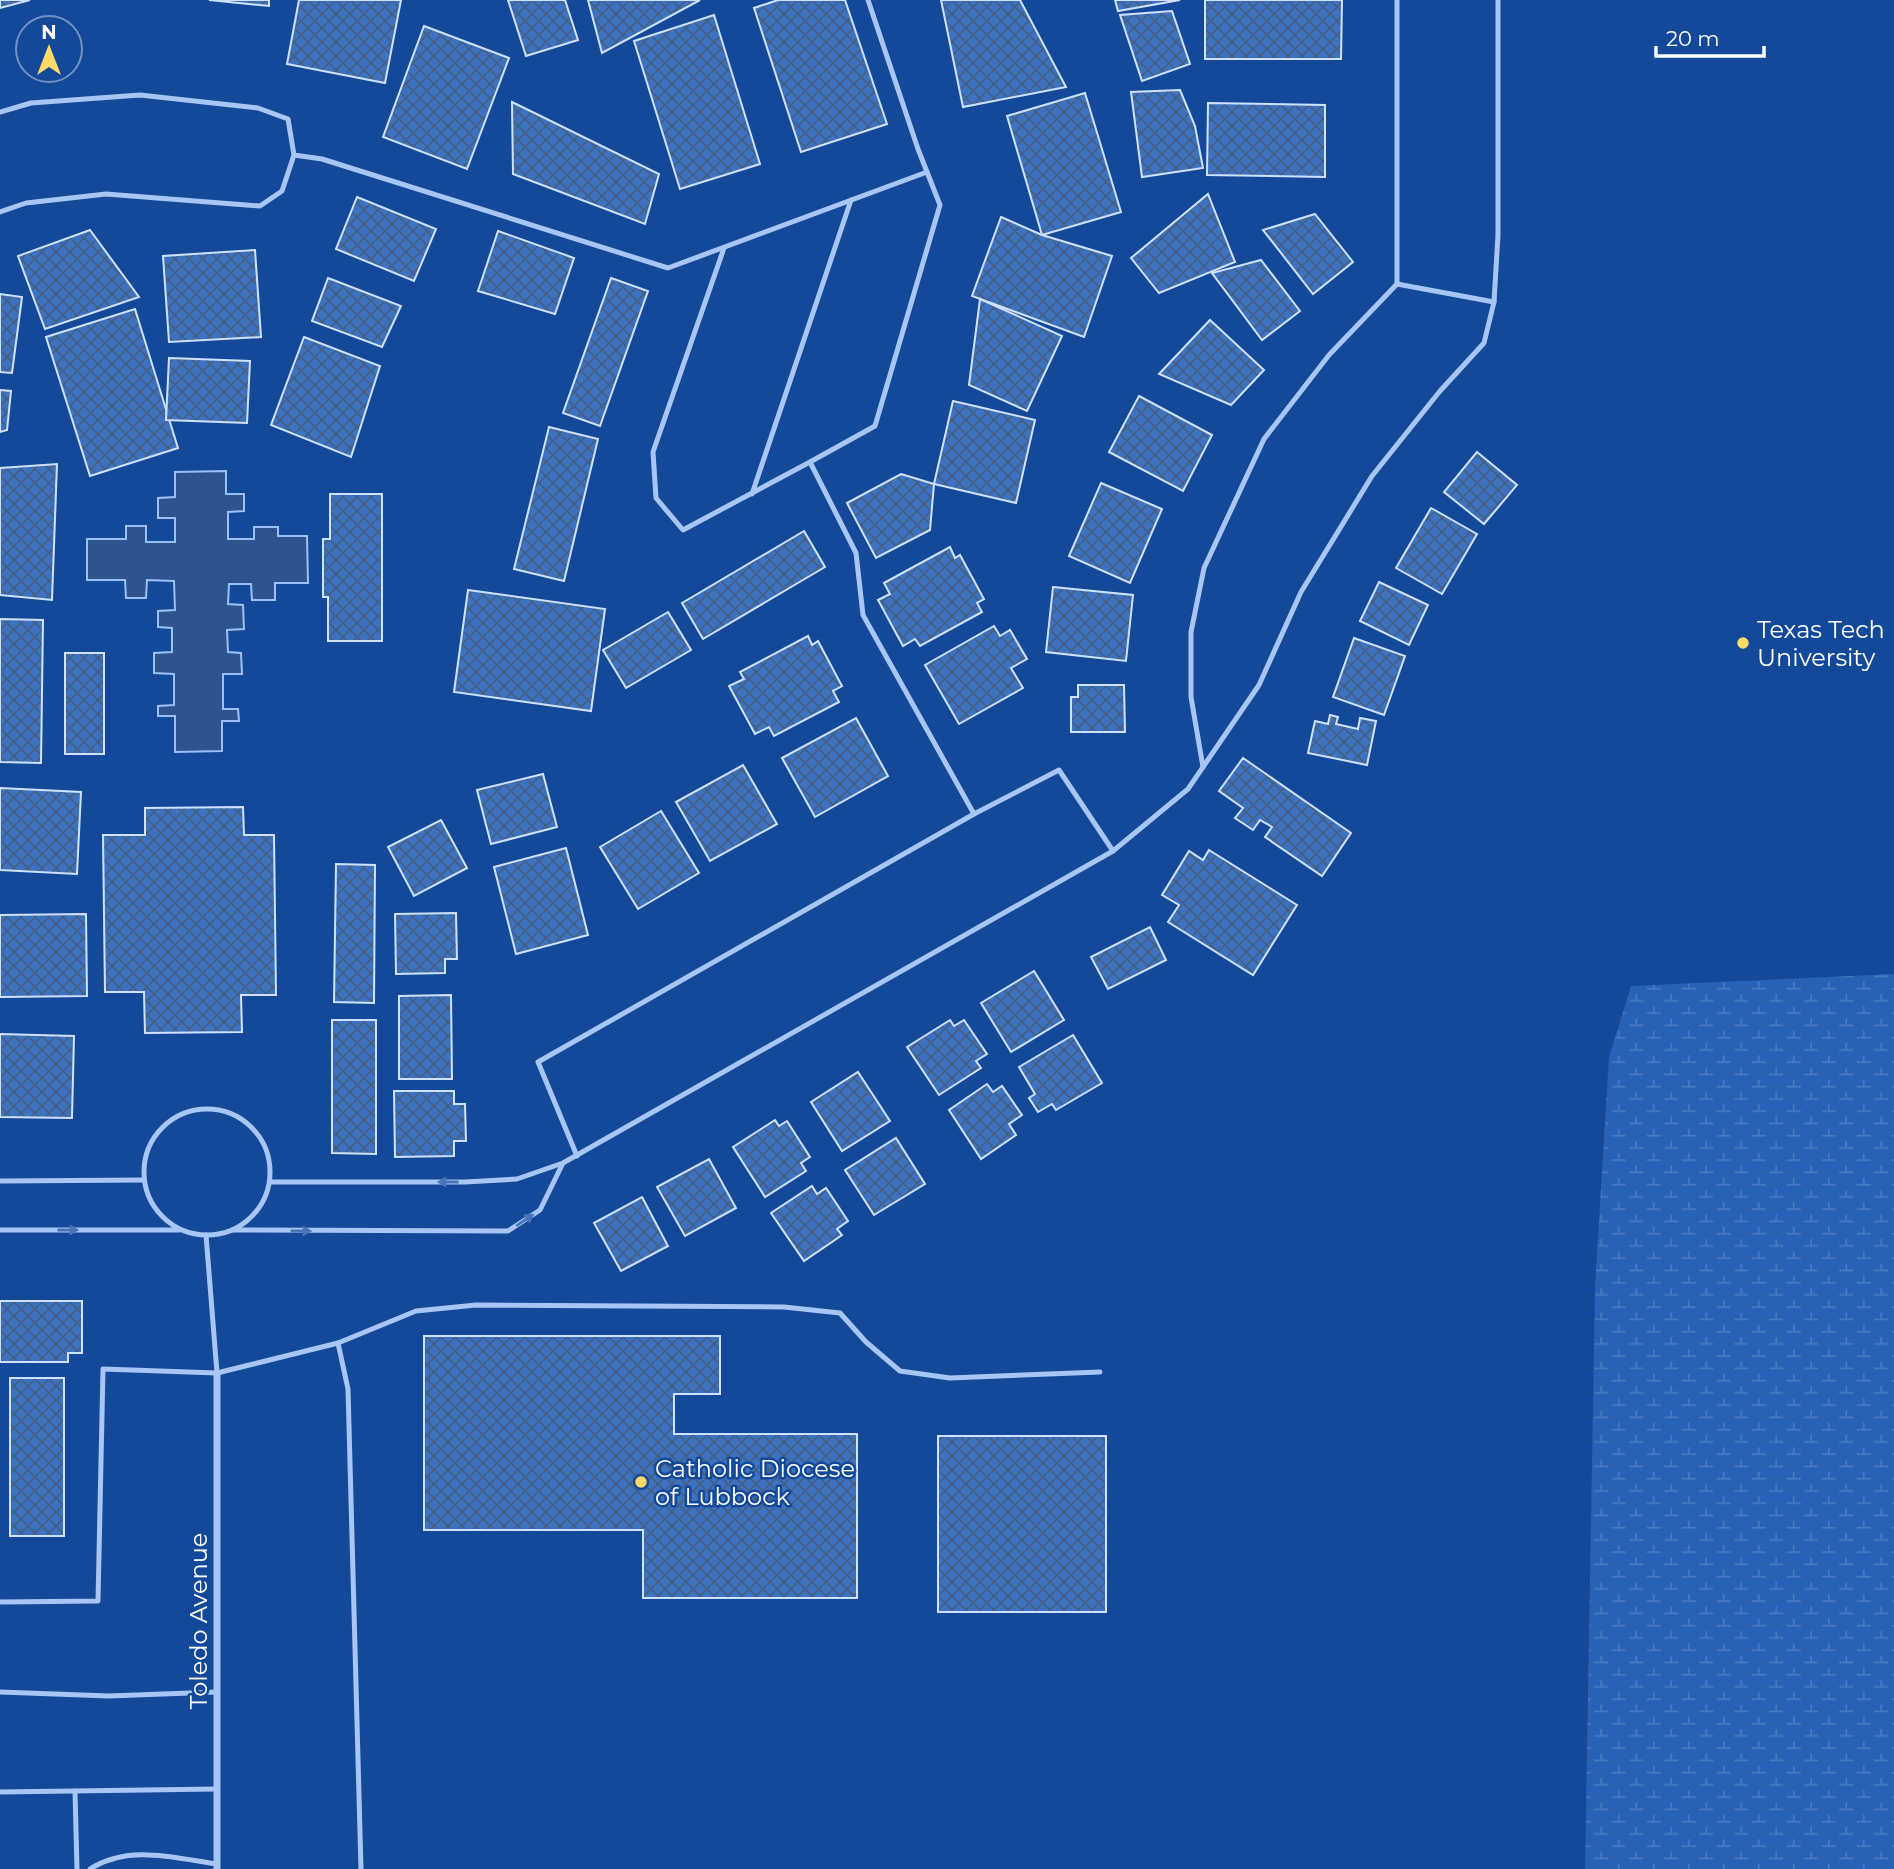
<svg xmlns="http://www.w3.org/2000/svg" width="1894" height="1869" viewBox="0 0 1894 1869" font-family="Montserrat,sans-serif">
	<style>
		.wetland { fill: url(#wetland-marsh) }
		.water { fill: #2e548f; stroke: #9ac0f5; stroke-width: 2 }
		.building { fill: url(#building-cross-hatch); stroke: #cfe2fd; stroke-width: 2 }
		.lines { fill: none; stroke-linecap: round; stroke-linejoin: round }
		.lane { stroke: #a7c6f3; stroke-width: 5 }
		.street { stroke: #a7c6f3; stroke-width: 7 }
		.oneway { fill: #4775b8 }
		.poi-dot { fill: #ffda69; stroke: #144999; stroke-width: 2.5 }
		.labels { text-anchor: middle; dominant-baseline: central; stroke-width: 5; stroke-linejoin: round; paint-order: stroke }
		.poi-label { font-size: 24px; fill: #fff; stroke: #144999; text-anchor: start }
		.street-label { font-size: 24px; fill: #fff; stroke: #144999 }
	</style>
	<defs>
		<pattern id="wetland-marsh" width="20" height="14" patternUnits="userSpaceOnUse" patternTransform="scale(1.75)"><rect width="20" height="14" fill="#2762b7"/><path d="M1 5h8M5 5V1M11 12h8M15 12V8" fill="none" stroke="#477ac2"/></pattern>
		<pattern id="building-cross-hatch" width="8" height="8" patternUnits="userSpaceOnUse" patternTransform="scale(1.75)"><rect width="8" height="8" fill="#3d72c1"/><path d="M0 0l8 8M0 8l8-8" fill="none" stroke="#445f86"/></pattern>
	</defs>
	<rect width="100%" height="100%" fill="#144999"/>
	<polygon class="wetland" points="1894,974 1894,1869 1585,1869 1595,1287 1609,1057 1631,986"/>
	<polygon class="water" points="226,471 226,494 244,494 244,511 228,512 228,539 254,539 254,527 278,527 278,536 307,536 308,583 275,583 275,600 252,600 251,584 229,584 228,604 243,605 244,629 227,630 228,652 241,653 242,674 223,674 223,709 238,709 239,721 222,721 222,751 175,752 175,716 158,716 158,706 174,705 174,674 154,673 154,653 172,652 172,628 158,627 158,611 175,610 174,581 147,580 146,598 126,598 125,580 87,580 87,539 126,539 126,526 146,526 146,542 175,542 175,518 158,518 158,498 175,497 175,472"/>
	<g class="building">
		<polygon points="0,0 30,0 0,8"/>
		<polygon points="209,0 269,0 269,6"/>
		<polygon points="299,0 401,0 385,83 287,64"/>
		<polygon points="508,0 565,0 578,40 526,56"/>
		<polygon points="588,0 700,0 602,53"/>
		<polygon points="778,0 845,0 887,124 801,152 754,8"/>
		<polygon points="941,0 1020,0 1066,87 963,107"/>
		<polygon points="1115,0 1180,0 1118,11"/>
		<polygon points="1205,0 1342,0 1341,59 1205,59"/>
		<polygon points="1172,11 1190,64 1142,81 1120,15"/>
		<polygon points="714,15 760,164 680,189 634,41"/>
		<polygon points="424,26 509,58 467,169 383,137"/>
		<polygon points="1180,90 1195,126 1203,168 1142,177 1131,92"/>
		<polygon points="1085,93 1121,212 1042,235 1007,116"/>
		<polygon points="512,102 659,174 645,224 513,174"/>
		<polygon points="1208,103 1325,105 1325,177 1207,175"/>
		<polygon points="1208,194 1235,262 1159,293 1131,258"/>
		<polygon points="357,197 436,229 414,281 336,249"/>
		<polygon points="1315,214 1353,262 1313,294 1263,230"/>
		<polygon points="1001,217 1042,235 1112,256 1084,337 972,296"/>
		<polygon points="90,230 139,297 45,329 18,256"/>
		<polygon points="498,231 574,258 555,314 478,291"/>
		<polygon points="255,250 261,337 169,342 163,256"/>
		<polygon points="1261,260 1300,311 1262,340 1212,273"/>
		<polygon points="328,278 401,306 382,347 312,321"/>
		<polygon points="611,278 648,291 600,426 563,413"/>
		<polygon points="0,294 22,297 12,373 0,372"/>
		<polygon points="980,299 1062,336 1027,411 969,385"/>
		<polygon points="135,309 178,448 90,476 46,337"/>
		<polygon points="1210,320 1264,370 1231,405 1159,374"/>
		<polygon points="304,337 380,366 351,457 271,425"/>
		<polygon points="169,358 250,361 247,423 166,420"/>
		<polygon points="0,390 11,391 7,430 0,432"/>
		<polygon points="1139,396 1212,435 1183,491 1109,452"/>
		<polygon points="953,401 1035,420 1016,503 934,484"/>
		<polygon points="549,427 598,439 564,581 514,569"/>
		<polygon points="1477,452 1517,485 1484,524 1444,492"/>
		<polygon points="57,464 52,600 0,595 0,468"/>
		<polygon points="901,474 934,484 930,530 876,558 847,503"/>
		<polygon points="1101,483 1162,509 1130,583 1069,556"/>
		<polygon points="330,494 382,494 382,641 328,641 328,597 323,597 323,539 330,539"/>
		<polygon points="1431,508 1477,534 1442,594 1396,568"/>
		<polygon points="804,531 825,567 703,639 682,603"/>
		<polygon points="950,547 955,558 960,555 984,599 977,603 982,612 920,646 915,639 903,646 878,600 890,594 884,583"/>
		<polygon points="1379,582 1428,605 1409,645 1360,621"/>
		<polygon points="1053,587 1133,595 1126,661 1046,652"/>
		<polygon points="468,590 605,609 591,711 454,692"/>
		<polygon points="668,612 691,650 626,688 603,650"/>
		<polygon points="0,619 43,620 41,763 0,762"/>
		<polygon points="994,626 1000,636 1010,630 1027,659 1011,668 1023,688 959,724 925,665"/>
		<polygon points="808,636 812,645 818,641 842,686 833,691 839,702 774,736 769,727 755,734 729,686 744,679 740,672"/>
		<polygon points="1354,638 1405,656 1384,715 1333,697"/>
		<rect x="65" y="653" width="39" height="101"/>
		<polygon points="1078,685 1124,685 1125,732 1071,732 1071,697 1078,697"/>
		<polygon points="1330,715 1338,717 1336,724 1358,729 1360,718 1376,721 1367,765 1308,753 1315,721 1328,724"/>
		<polygon points="856,718 888,776 815,817 782,758"/>
		<polygon points="1243,758 1351,833 1322,876 1265,837 1272,827 1260,820 1253,830 1235,818 1243,808 1219,791"/>
		<polygon points="743,765 777,824 710,861 676,802"/>
		<polygon points="543,774 557,827 491,844 477,790"/>
		<polygon points="0,788 81,792 77,874 0,870"/>
		<polygon points="243,807 244,835 274,835 276,995 241,995 242,1032 145,1033 144,992 105,992 103,835 145,835 145,808"/>
		<polygon points="661,811 699,873 638,909 600,847"/>
		<polygon points="441,820 467,868 414,896 388,847"/>
		<polygon points="566,848 588,935 516,954 494,867"/>
		<polygon points="1209,850 1297,905 1253,975 1168,922 1179,905 1162,895 1189,851 1203,860"/>
		<polygon points="336,864 375,865 374,1003 334,1002"/>
		<polygon points="456,913 457,959 445,959 445,973 396,974 395,914"/>
		<polygon points="86,914 87,996 0,997 0,915"/>
		<polygon points="1150,927 1166,960 1108,989 1091,957"/>
		<polygon points="1034,971 1064,1020 1011,1052 981,1003"/>
		<polygon points="451,995 452,1079 399,1079 399,996"/>
		<polygon points="332,1020 376,1020 376,1154 332,1153"/>
		<polygon points="950,1020 954,1026 964,1020 987,1054 976,1061 981,1068 939,1095 907,1047"/>
		<polygon points="0,1034 74,1036 72,1118 0,1117"/>
		<polygon points="1073,1035 1102,1083 1056,1110 1052,1104 1038,1112 1029,1098 1035,1094 1019,1067"/>
		<polygon points="858,1072 890,1121 842,1151 811,1102"/>
		<polygon points="987,1084 993,1092 1002,1086 1022,1115 1009,1124 1016,1135 981,1159 949,1110"/>
		<polygon points="394,1091 454,1091 454,1104 465,1104 466,1141 454,1141 454,1156 395,1157"/>
		<polygon points="775,1120 779,1126 787,1121 810,1157 801,1163 806,1171 765,1197 733,1147"/>
		<polygon points="896,1138 925,1184 874,1215 845,1170"/>
		<polygon points="709,1159 736,1208 685,1236 657,1187"/>
		<polygon points="812,1186 817,1194 826,1188 848,1221 837,1229 842,1235 804,1261 771,1213"/>
		<polygon points="642,1197 668,1246 621,1271 594,1223"/>
		<polygon points="0,1301 82,1301 82,1353 68,1353 68,1362 0,1362"/>
		<polygon points="424,1336 720,1336 720,1394 674,1394 674,1434 857,1434 857,1598 643,1598 643,1530 424,1530"/>
		<rect x="10" y="1378" width="54" height="158"/>
		<rect x="938" y="1436" width="168" height="176"/>
	</g>
	<g class="lines">
		<g class="lane">
			<polyline points="868,0 918,149 940,205 875,426 810,462 856,553 863,615 974,814"/>
			<polyline points="0,112 31,103 140,95 258,108 288,119 294,155 322,159 668,268 927,172"/>
			<polyline points="0,212 26,203 106,194 260,206 282,191 294,155"/>
			<polyline points="724,248 653,452 656,498 683,530 810,462"/>
			<polyline points="1397,284 1494,302"/>
			<polyline points="752,494 851,200"/>
			<polyline points="1203,767 1191,697 1191,632 1204,568 1264,439 1329,355 1397,284 1397,0"/>
			<circle cx="207" cy="1172" r="63"/>
			<polyline points="577,1156 538,1062 974,814 1059,770 1113,851"/>
			<polyline points="0,1181 144,1180"/>
			<polyline points="270,1182 465,1182 517,1179 563,1163 1113,851 1188,789 1259,685 1301,592 1372,476 1440,391 1484,343 1494,302 1498,235 1498,0"/>
			<polyline points="0,1230 179,1230"/>
			<polyline points="232,1230 508,1231 540,1210 563,1163"/>
			<polyline points="206,1235 217,1373"/>
			<polyline points="338,1343 416,1311 476,1305 784,1307 840,1313 866,1342 900,1371 950,1378 1100,1372"/>
			<polyline points="0,1602 98,1601 103,1369 217,1373 338,1343 348,1389 361,1869"/>
			<polyline points="0,1692 109,1696 217,1692"/>
			<polyline points="75,1791 77,1869"/>
			<polyline points="0,1792 217,1789"/>
			<path d="M 90,1869 C 128,1844 175,1858 217,1864"/>
		</g>
		<polyline class="street" points="217,1373 217,1869"/>
	</g>
	<defs><path id="oneway-solid" d="M-6-.8H1V-3.2L6.5 0L1 3.2V.8H-6Z" transform="scale(1.75)"/></defs>
	<g class="oneway">
		<use href="#oneway-solid" transform="translate(448 1182) rotate(180)"/>
		<use href="#oneway-solid" transform="translate(525 1220) rotate(-34)"/>
		<use href="#oneway-solid" transform="translate(68 1230)"/>
		<use href="#oneway-solid" transform="translate(301 1231)"/>
	</g>
	<g class="poi-dot">
		<circle cx="1743" cy="643" r="7"/>
		<circle cx="641" cy="1482" r="7"/>
	</g>
	<g class="labels">
		<g class="poi-label">
			<text x="1757" y="629">Texas Tech<tspan x="1757" dy="28">University</tspan></text>
			<text x="655" y="1468">Catholic Diocese<tspan x="655" dy="28">of Lubbock</tspan></text>
		</g>
		<g class="street-label">
			<text transform="translate(198 1621) rotate(-90)">Toledo Avenue</text>
		</g>
	</g>
	<g transform="translate(49 49)"><circle r="33" fill="#144999" stroke="#7292c2" stroke-width="2"/>
	<path d="M0-5L12 26L0 18L-12 26Z" fill="#ffda69"/>
	<text y="-10" font-size="19" font-weight="bold" text-anchor="middle" fill="#ffffff">N</text>
	</g>
	<path d="M1656 46v10h108v-10" fill="none" stroke="#ffffff" stroke-width="3.5"/>
	<text x="1666" y="46" font-size="21" fill="#ffffff" stroke="#144999" stroke-width="5" paint-order="stroke">20 m</text>
</svg>
